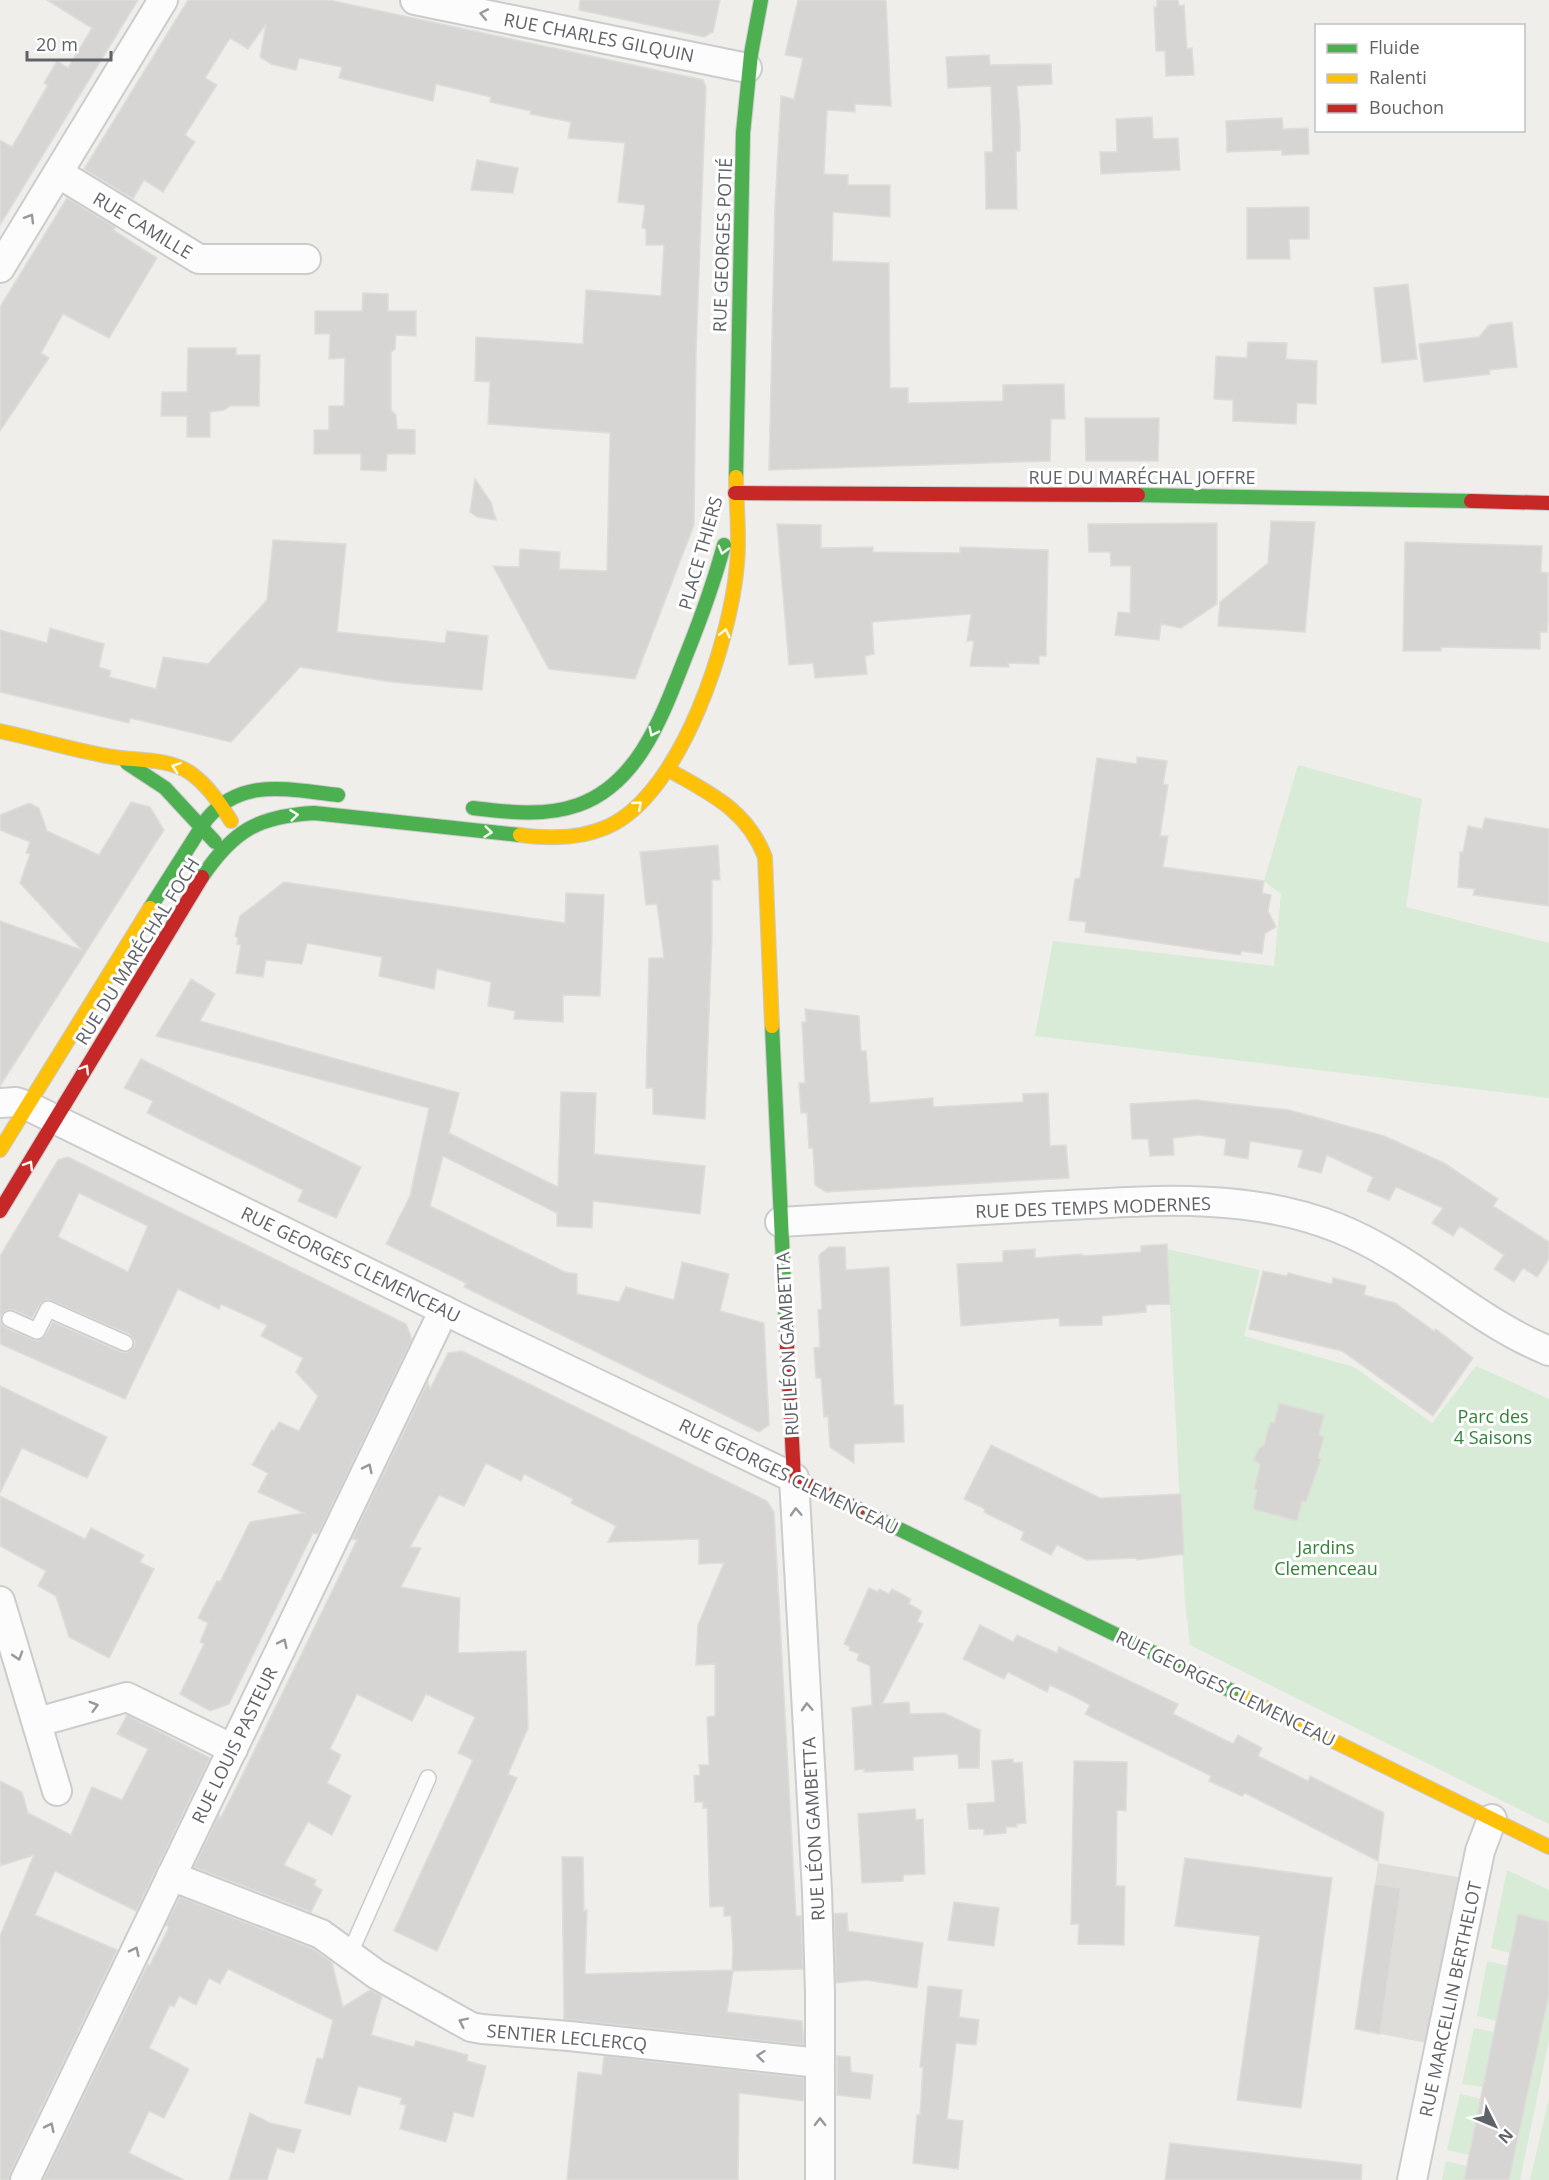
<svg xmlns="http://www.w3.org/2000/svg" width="1549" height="2180" viewBox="0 0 1549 2180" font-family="'Open Sans',sans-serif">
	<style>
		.industrial { fill: #dfddda }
		.green { fill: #d8ebd6 }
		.building { fill: #d6d5d3; stroke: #deddd9; stroke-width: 1.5; fill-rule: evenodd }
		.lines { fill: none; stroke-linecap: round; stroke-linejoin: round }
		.lane-casing { stroke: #cbcccc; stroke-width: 18 }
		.street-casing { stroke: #cbcccc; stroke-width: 32 }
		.fast-casing { stroke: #cacacb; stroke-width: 16 }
		.slow-casing { stroke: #cacacb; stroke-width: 16 }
		.jam-casing { stroke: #cacacb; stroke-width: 16 }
		.lane { stroke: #fdfcfc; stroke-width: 15 }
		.street { stroke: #fdfcfc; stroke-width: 28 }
		.fast { stroke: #4caf50; stroke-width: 14 }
		.slow { stroke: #ffc107; stroke-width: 14 }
		.jam { stroke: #c62828; stroke-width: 14 }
		.oneway { stroke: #96999c }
		.oneway2 { stroke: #f6fbf6 }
		.labels { text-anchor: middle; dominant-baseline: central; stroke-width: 6; stroke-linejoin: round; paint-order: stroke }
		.street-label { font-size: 18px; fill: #5f6368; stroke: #fff }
		.park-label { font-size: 18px; fill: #348238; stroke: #fff }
	</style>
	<rect width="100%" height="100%" fill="#efeeea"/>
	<polygon class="industrial" points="1378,1863 1463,1878 1432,2044 1355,2029"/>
	<g class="green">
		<polygon points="1298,765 1422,799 1406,907 1549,943 1549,1098 1035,1036 1053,941 1274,966 1281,894 1264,881"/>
		<polygon points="1167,1249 1260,1270 1244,1336 1354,1367 1432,1423 1476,1366 1549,1399 1549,1824 1190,1645 1185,1602"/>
		<polygon points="1507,1870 1549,1890 1549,1922 1518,1914 1510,1953 1491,1948"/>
		<polygon points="1487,1961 1508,1966 1496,2021 1477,2016"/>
		<polygon points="1549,1994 1549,2040 1520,2180 1509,2180"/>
		<polygon points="1474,2028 1494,2032 1483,2087 1462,2084"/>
		<polygon points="1460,2094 1481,2099 1469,2155 1447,2150"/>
		<polygon points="1549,2098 1549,2180 1530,2180"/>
		<polygon points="1446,2161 1467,2166 1464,2180 1442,2180"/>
	</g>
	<g class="building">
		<polygon points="47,0 138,0 0,225 0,140 12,147 48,85 44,83 57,61 68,68 92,28"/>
		<polygon points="188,0 329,0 703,80 706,87 696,353 694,525 635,679 549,669 493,566 519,567 520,549 560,552 559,569 607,571 610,433 488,424 490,382 475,381 476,337 583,344 586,290 661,296 664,245 646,245 646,229 642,228 645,205 618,202 625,143 568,138 571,122 530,114 531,111 490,102 491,97 436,84 433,101 339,78 342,67 299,58 296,70 271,64 260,57 266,24 248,49 230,38 205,78 217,85 185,135 195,142 190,149 163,192 144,180 133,199 84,169"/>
		<polygon points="580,0 720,0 713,32 704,37 579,10"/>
		<polygon points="798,0 886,0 891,106 855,104 855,112 827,110 824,174 848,175 848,185 890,185 890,217 833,212 832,261 889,263 890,388 908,388 908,403 1003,401 1003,385 1064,384 1065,419 1051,419 1050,461 769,470 775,206 781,96 794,99 803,58 785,55"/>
		<polygon points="1157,0 1178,0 1179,6 1184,5 1187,49 1192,48 1194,75 1166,76 1165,51 1156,51 1154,7 1157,7"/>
		<polygon points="989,55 990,65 1051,64 1052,84 1017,86 1020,125 1020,151 1016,151 1017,209 986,209 985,152 993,152 991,86 948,88 946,57"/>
		<polygon points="1152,117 1153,139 1178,138 1180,170 1101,174 1100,152 1117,152 1116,119"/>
		<polygon points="1282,118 1283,129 1308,128 1309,154 1282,155 1282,150 1227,152 1226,121"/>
		<polygon points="477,160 518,168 513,193 471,190"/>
		<polygon points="67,198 115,227 113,230 157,258 109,338 63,314 41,353 49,358 0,431 0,307"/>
		<polygon points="1297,207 1309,207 1309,239 1289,239 1290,259 1247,259 1247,208"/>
		<polygon points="1408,284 1417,359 1382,363 1374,288"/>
		<polygon points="363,293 388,294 388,311 416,311 416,336 396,335 395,349 391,352 391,410 396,415 397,429 415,430 415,454 387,454 386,471 361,470 361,454 314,454 314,430 329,430 329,406 344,406 345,358 329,359 330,334 315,334 315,311 362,311"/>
		<polygon points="1512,322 1517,367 1489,370 1490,374 1424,382 1419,344 1479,337 1489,325"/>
		<polygon points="1248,342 1287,343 1286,359 1317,361 1316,404 1297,403 1296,424 1233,421 1233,400 1214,399 1216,356 1247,358"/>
		<polygon points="188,348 236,348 236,355 260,355 259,406 230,406 224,410 210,412 210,437 187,437 187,416 161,416 162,392 187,392"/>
		<polygon points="1085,418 1159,418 1158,461 1086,461"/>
		<polygon points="475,479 491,502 496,520 477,517 470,512"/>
		<polygon points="1271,521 1315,522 1305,632 1218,626 1220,602 1268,563"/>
		<polygon points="1217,523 1217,604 1181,628 1161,624 1159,640 1115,635 1118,612 1130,613 1131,566 1111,566 1110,552 1089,552 1088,524"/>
		<polygon points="777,524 821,525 821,548 873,547 873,552 960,553 960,547 1048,550 1046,656 1039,656 1039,664 1008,663 1009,667 970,666 974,641 967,641 971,614 872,622 874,654 865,656 867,674 815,678 813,663 789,665"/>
		<polygon points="273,540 346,544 337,632 445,643 447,631 488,636 482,690 391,682 300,667 231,742 130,718 129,723 0,692 0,630 47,643 50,628 104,644 99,667 111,671 109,677 156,689 163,657 208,664 267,600"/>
		<polygon points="1405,542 1542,546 1541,572 1548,573 1548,621 1547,632 1540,632 1540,649 1441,647 1441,651 1403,651"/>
		<polygon points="1137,757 1167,761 1163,784 1168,785 1160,836 1168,836 1163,867 1264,881 1262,893 1271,895 1268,911 1276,927 1265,933 1262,954 1242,951 1240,955 1085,932 1086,922 1069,920 1075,879 1080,878 1097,758 1137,764"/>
		<polygon points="131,802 150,807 164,830 0,1086 0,921 82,950 20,883 30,854 26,853 30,842 0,830 0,815 29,803 39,808 47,831 99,855"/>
		<polygon points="1485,818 1549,829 1549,906 1473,895 1475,889 1458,887 1460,852 1463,852 1468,826 1482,829"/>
		<polygon points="718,845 720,880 712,880 712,936 705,1119 653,1114 653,1088 646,1088 649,958 664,958 657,904 646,905 640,852"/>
		<polygon points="284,882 565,923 566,893 604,895 600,996 563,995 563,1022 514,1019 515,1011 488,1006 491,982 437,969 434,989 379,976 382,957 307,943 302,964 266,960 263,977 236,973 241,945 237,944 238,938 235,936 240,916"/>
		<polygon points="191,979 215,994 200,1021 459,1093 449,1133 558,1187 561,1092 596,1093 594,1154 705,1166 700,1214 593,1201 592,1228 557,1226 557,1213 443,1156 430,1206 565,1272 577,1274 577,1294 619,1302 626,1287 674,1300 682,1262 729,1274 720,1311 764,1323 769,1425 759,1432 464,1287 466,1283 386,1244 410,1196 429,1108 156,1036"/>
		<polygon points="805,1009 859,1016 861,1051 866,1051 870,1103 933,1098 933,1107 1023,1102 1023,1094 1048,1093 1050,1146 1066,1145 1069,1178 826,1192 815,1185 813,1148 809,1148 807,1113 801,1113 799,1083 805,1083 802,1022 806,1022"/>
		<polygon points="141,1059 361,1167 336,1218 298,1201 303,1190 147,1113 153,1101 124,1088"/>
		<polygon points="1195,1100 1289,1110 1384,1136 1402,1144 1444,1163 1498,1199 1493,1206 1549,1242 1549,1259 1537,1277 1523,1268 1514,1282 1494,1269 1504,1255 1460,1226 1453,1236 1432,1223 1443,1208 1396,1187 1389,1200 1367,1191 1373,1177 1327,1155 1321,1173 1298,1167 1303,1150 1250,1141 1248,1159 1224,1155 1226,1139 1198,1135 1173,1138 1174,1155 1150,1156 1148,1139 1132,1139 1130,1104"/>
		<path d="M 68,1157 L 406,1324 L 412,1339 L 318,1534 L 313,1533 L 229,1704 L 210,1711 L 180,1694 L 204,1644 L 200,1642 L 208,1623 L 198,1618 L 217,1581 L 220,1582 L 250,1522 L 304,1513 L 258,1492 L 268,1473 L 252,1465 L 272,1430 L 274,1431 L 279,1422 L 299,1431 L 318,1396 L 296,1372 L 303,1358 L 261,1336 L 267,1325 L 221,1304 L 219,1309 L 178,1289 L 125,1399 L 0,1344 L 0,1256 L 58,1160 ZM 79,1193 L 148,1226 L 128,1272 L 58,1237 ZM 47,1299 L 129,1334 L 135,1341 L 134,1347 L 127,1353 L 121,1352 L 53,1322 L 45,1336 L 37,1341 L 6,1328 L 2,1324 L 1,1316 L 5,1311 L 13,1310 L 32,1318 L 40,1304 Z"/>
		<polygon points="1167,1244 1170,1304 1146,1305 1146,1312 1102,1316 1102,1325 1060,1326 1059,1318 961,1326 957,1264 1003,1262 1003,1251 1035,1249 1035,1258 1082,1254 1082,1256 1141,1252 1141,1246"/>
		<polygon points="829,1247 845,1247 846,1270 889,1267 894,1405 903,1405 904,1442 854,1444 854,1463 830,1447 828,1416 824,1417 821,1378 816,1378 814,1348 820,1347 818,1310 822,1309 819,1255"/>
		<polygon points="1263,1271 1287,1276 1288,1273 1332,1284 1333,1278 1366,1286 1364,1295 1395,1303 1434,1331 1436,1329 1473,1358 1433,1416 1342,1351 1249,1329"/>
		<polygon points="462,1351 767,1501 774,1512 796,1916 801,1916 803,1969 733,1971 727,2012 802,2021 804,2045 564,2019 562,1857 583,1857 584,1911 587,1910 585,1974 732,1970 733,1948 731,1916 724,1916 724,1906 710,1907 707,1808 703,1808 703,1802 695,1802 694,1776 700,1775 699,1765 709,1765 707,1717 715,1716 715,1664 696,1665 698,1625 724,1563 699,1564 699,1539 608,1542 616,1526 571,1503 573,1499 524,1474 521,1481 486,1463 464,1506 439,1495 410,1547 421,1548 401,1587 460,1598 458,1653 526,1651 528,1728 508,1774 517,1778 437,1951 394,1931 473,1760 458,1753 475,1717 426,1694 412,1721 357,1694 330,1749 341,1755 327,1783 351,1796 332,1835 308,1822 284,1865 316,1880 314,1885 322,1890 311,1912 194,1867 219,1815 220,1819 238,1784 357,1540 352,1539 428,1382 430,1389 448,1353"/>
		<polygon points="0,1386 107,1437 87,1478 22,1448 0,1493"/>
		<polygon points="1279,1403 1324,1415 1319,1435 1324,1437 1318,1458 1321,1459 1306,1502 1302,1501 1297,1521 1253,1509 1257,1490 1254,1489 1260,1465 1254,1460 1259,1448 1264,1445 1270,1422 1274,1423"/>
		<polygon points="991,1445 1100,1498 1181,1494 1184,1554 1137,1560 1136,1558 1087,1560 1057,1545 1051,1555 1021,1540 1024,1532 984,1512 985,1509 964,1499"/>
		<polygon points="0,1496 85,1539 91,1528 144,1555 140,1562 154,1569 109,1658 69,1637 56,1596 38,1586 46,1571 0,1546"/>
		<polygon points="869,1588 878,1592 879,1589 889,1594 892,1589 911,1599 909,1604 922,1611 917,1622 923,1624 882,1704 909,1702 910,1714 944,1713 980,1730 979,1768 959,1768 958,1754 913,1757 913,1770 864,1772 864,1769 855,1770 852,1708 872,1705 870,1666 857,1660 859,1654 849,1650 850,1647 844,1644"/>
		<polygon points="980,1625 1013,1642 1017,1635 1057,1653 1059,1647 1178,1704 1173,1714 1233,1744 1238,1735 1262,1748 1258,1756 1308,1781 1310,1776 1384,1813 1378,1861 1245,1793 1242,1796 1209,1781 1211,1776 1085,1714 1090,1705 1069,1694 1050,1685 1047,1692 1008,1672 1004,1679 963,1659"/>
		<polygon points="127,1715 210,1758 136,1911 55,1871 35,1915 117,1950 10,2173 9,2180 0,2180 0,1936 34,1855 0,1866 0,1781 22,1792 28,1813 71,1835 92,1787 122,1800 148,1749 117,1734"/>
		<polygon points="1013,1759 1013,1763 1022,1762 1026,1823 1017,1824 1017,1827 1006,1827 1006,1833 984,1835 984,1829 969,1829 967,1804 995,1802 992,1761"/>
		<polygon points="1074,1761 1127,1762 1126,1811 1117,1810 1116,1886 1125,1886 1124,1945 1078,1944 1079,1924 1071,1924"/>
		<polygon points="915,1809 916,1820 923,1819 925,1874 903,1875 903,1881 862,1883 858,1814"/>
		<polygon points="1185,1858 1332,1878 1301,2108 1237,2100 1260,1936 1175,1926"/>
		<polygon points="1375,1884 1401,1888 1380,2034 1355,2029"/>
		<polygon points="180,1897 313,1949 332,1963 343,2007 370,1990 382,1996 371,2035 414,2047 416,2041 468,2055 467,2061 486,2066 473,2117 454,2112 446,2142 400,2129 406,2105 400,2104 402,2098 358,2086 350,2115 305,2103 317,2058 323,2059 333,2020 228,1969 220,1984 209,1978 196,2005 179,1996 174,2007 170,2005 149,2048 189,2069 164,2118 149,2111 129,2153 184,2180 43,2180 148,1964 150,1965 169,1927 166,1925"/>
		<polygon points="954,1902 999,1908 994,1946 948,1940"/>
		<polygon points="847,1913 848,1931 923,1943 917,1988 866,1980 836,1983 834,1914"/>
		<polygon points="1518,1914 1549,1922 1549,1994 1509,2180 1464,2180"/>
		<polygon points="928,1986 962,1990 959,2017 979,2020 976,2045 956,2043 947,2119 963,2121 958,2169 913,2163 917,2115 920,2115 923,2067 920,2067"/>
		<polygon points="604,2056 804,2078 804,2101 739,2093 738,2180 567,2180 578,2072 602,2075"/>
		<polygon points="837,2056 850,2057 851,2072 873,2075 870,2099 837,2095"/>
		<polygon points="250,2113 270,2123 301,2130 294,2153 277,2148 267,2180 229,2180"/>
		<polygon points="1170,2143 1362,2165 1361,2180 1165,2180"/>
	</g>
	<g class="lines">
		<defs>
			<g id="lane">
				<polyline points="10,1319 37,1331 48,1309 125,1343"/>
				<polyline points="350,1953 428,1778"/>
			</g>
			<g id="street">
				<polyline points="415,0 747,68"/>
				<polyline points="58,173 199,259 306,259"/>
				<polyline points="0,268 163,0"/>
				<polyline points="0,1103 16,1102 28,1106 468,1322 794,1478 817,1891 820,1993 820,2180"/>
				<path d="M 780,1222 C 865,1217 949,1212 1034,1207 C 1135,1202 1241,1189 1338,1228 C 1417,1260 1471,1319 1549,1351"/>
				<polyline points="0,1601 57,1791"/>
				<polyline points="38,1722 127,1697 233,1749"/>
				<polyline points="171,1876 321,1934 376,1974 471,2027 482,2029 569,2036 819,2063"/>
				<polyline points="25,2180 444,1310"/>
				<polyline points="1412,2180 1480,1851 1492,1819"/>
			</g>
			<g id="fast">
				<polyline points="736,477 743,133 751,54 761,0"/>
				<polyline points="1138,495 1471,501"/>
				<polyline points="127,763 165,788 215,842"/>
				<path d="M 473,808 C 507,812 544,817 578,805 C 641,783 664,710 687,653 C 701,618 714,582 724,545"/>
				<path d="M 202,877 C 233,831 258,816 314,813 L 520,835"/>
				<path d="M 150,908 L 206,820 C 241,776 289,790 338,795"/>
				<polyline points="772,1026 786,1327"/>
				<polyline points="858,1509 1244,1697"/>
			</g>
			<g id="slow">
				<path d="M 0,731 C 38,739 75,751 113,757 C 138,761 166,758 189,772 C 207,784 220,803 231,821"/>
				<path d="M 669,770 C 711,794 747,810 765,857 L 772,1026"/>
				<path d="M 520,835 C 549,839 581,839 609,826 C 682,792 731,639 737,564 C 740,535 736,506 736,477"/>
				<polyline points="0,1150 150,908"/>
				<polyline points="1244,1697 1549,1847"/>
			</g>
			<g id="jam">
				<polyline points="735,493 1138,495"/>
				<polyline points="1471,501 1549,503"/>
				<polyline points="0,1211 202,877"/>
				<polyline points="786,1327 794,1478 858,1509"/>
			</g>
		</defs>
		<use href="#lane" class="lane-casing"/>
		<use href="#street" class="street-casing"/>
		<use href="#fast" class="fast-casing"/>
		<use href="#slow" class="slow-casing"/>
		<use href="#jam" class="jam-casing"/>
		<use href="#lane" class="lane"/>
		<use href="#street" class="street"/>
		<use href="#fast" class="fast"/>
		<use href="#slow" class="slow"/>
		<use href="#jam" class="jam"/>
	</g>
	<defs><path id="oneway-chevron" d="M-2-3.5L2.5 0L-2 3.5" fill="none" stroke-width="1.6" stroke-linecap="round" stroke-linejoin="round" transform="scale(1.5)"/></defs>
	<g class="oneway">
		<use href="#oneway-chevron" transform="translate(484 14) rotate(-169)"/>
		<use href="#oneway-chevron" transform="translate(30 218) rotate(-59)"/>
		<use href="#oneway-chevron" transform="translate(368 1468) rotate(-64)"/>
		<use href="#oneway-chevron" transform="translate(796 1512) rotate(-93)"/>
		<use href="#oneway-chevron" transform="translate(283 1643) rotate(-64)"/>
		<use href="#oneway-chevron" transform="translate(18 1656) rotate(73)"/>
		<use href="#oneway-chevron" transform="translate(94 1706) rotate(-16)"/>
		<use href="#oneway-chevron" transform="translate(807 1707) rotate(-93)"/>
		<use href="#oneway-chevron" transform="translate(135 1951) rotate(-64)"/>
		<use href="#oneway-chevron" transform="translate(463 2022) rotate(-154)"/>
		<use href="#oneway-chevron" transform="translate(761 2056) rotate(-174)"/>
		<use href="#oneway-chevron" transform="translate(820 2122) rotate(-91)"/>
		<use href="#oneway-chevron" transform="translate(50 2127) rotate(-64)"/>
	</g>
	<g class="oneway2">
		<use href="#oneway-chevron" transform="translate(723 550) rotate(105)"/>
		<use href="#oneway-chevron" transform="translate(725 633) rotate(-76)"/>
		<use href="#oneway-chevron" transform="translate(653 732) rotate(116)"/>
		<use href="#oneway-chevron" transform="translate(176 767) rotate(-161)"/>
		<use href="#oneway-chevron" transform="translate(638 805) rotate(-41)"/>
		<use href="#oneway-chevron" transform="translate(294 815) rotate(-7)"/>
		<use href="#oneway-chevron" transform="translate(488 832) rotate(6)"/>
		<use href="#oneway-chevron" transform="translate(85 1069) rotate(-59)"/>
		<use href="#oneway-chevron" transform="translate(29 1165) rotate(-58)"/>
	</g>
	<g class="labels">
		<g class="street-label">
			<text transform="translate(599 37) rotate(11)">RUE CHARLES GILQUIN</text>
			<text transform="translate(143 225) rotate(31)">RUE CAMILLE</text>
			<text transform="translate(722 245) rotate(-88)">RUE GEORGES POTIÉ</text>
			<text x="1142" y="477">RUE DU MARÉCHAL JOFFRE</text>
			<text transform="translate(700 553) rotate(-74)">PLACE THIERS</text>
			<text transform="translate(137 951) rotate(-58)">RUE DU MARÉCHAL FOCH</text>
			<text transform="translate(1093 1207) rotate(-2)">RUE DES TEMPS MODERNES</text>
			<text transform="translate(351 1264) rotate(26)">RUE GEORGES CLEMENCEAU</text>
			<text transform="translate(787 1344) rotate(-93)">RUE LÉON GAMBETTA</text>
			<text transform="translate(789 1476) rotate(26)">RUE GEORGES CLEMENCEAU</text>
			<text transform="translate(1226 1688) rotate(26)">RUE GEORGES CLEMENCEAU</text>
			<text transform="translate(234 1745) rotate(-64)">RUE LOUIS PASTEUR</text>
			<text transform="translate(813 1829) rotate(-93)">RUE LÉON GAMBETTA</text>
			<text transform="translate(1450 1999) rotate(-78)">RUE MARCELLIN BERTHELOT</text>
			<text transform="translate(567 2037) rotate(5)">SENTIER LECLERCQ</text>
		</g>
		<g class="park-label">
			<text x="1493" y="1416">Parc des<tspan x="1493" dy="21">4 Saisons</tspan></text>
			<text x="1326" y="1547">Jardins<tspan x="1326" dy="21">Clemenceau</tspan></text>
		</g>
	</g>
	<rect x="1315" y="24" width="210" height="108" fill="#ffffff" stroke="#bfc1c3" stroke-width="1.5"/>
	<rect x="1327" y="44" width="30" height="9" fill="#4caf50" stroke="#bfc1c3" stroke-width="1.5"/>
	<text x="1369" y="54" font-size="18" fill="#5f6368">Fluide</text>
	<rect x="1327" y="74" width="30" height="9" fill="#ffc107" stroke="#bfc1c3" stroke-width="1.5"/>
	<text x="1369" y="84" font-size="18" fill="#5f6368">Ralenti</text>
	<rect x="1327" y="104" width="30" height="9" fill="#c62828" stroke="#bfc1c3" stroke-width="1.5"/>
	<text x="1369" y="114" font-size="18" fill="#5f6368">Bouchon</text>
	<g transform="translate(1495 2126) rotate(133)" stroke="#ffffff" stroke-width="4.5" paint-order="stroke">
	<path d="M0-4.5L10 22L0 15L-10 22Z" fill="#5f6368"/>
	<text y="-9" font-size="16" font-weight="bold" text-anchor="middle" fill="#5f6368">N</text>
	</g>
	<path d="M27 51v9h84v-9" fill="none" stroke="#5f6368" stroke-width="3"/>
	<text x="36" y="51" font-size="18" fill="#5f6368" stroke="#ffffff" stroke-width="4.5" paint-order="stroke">20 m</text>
</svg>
